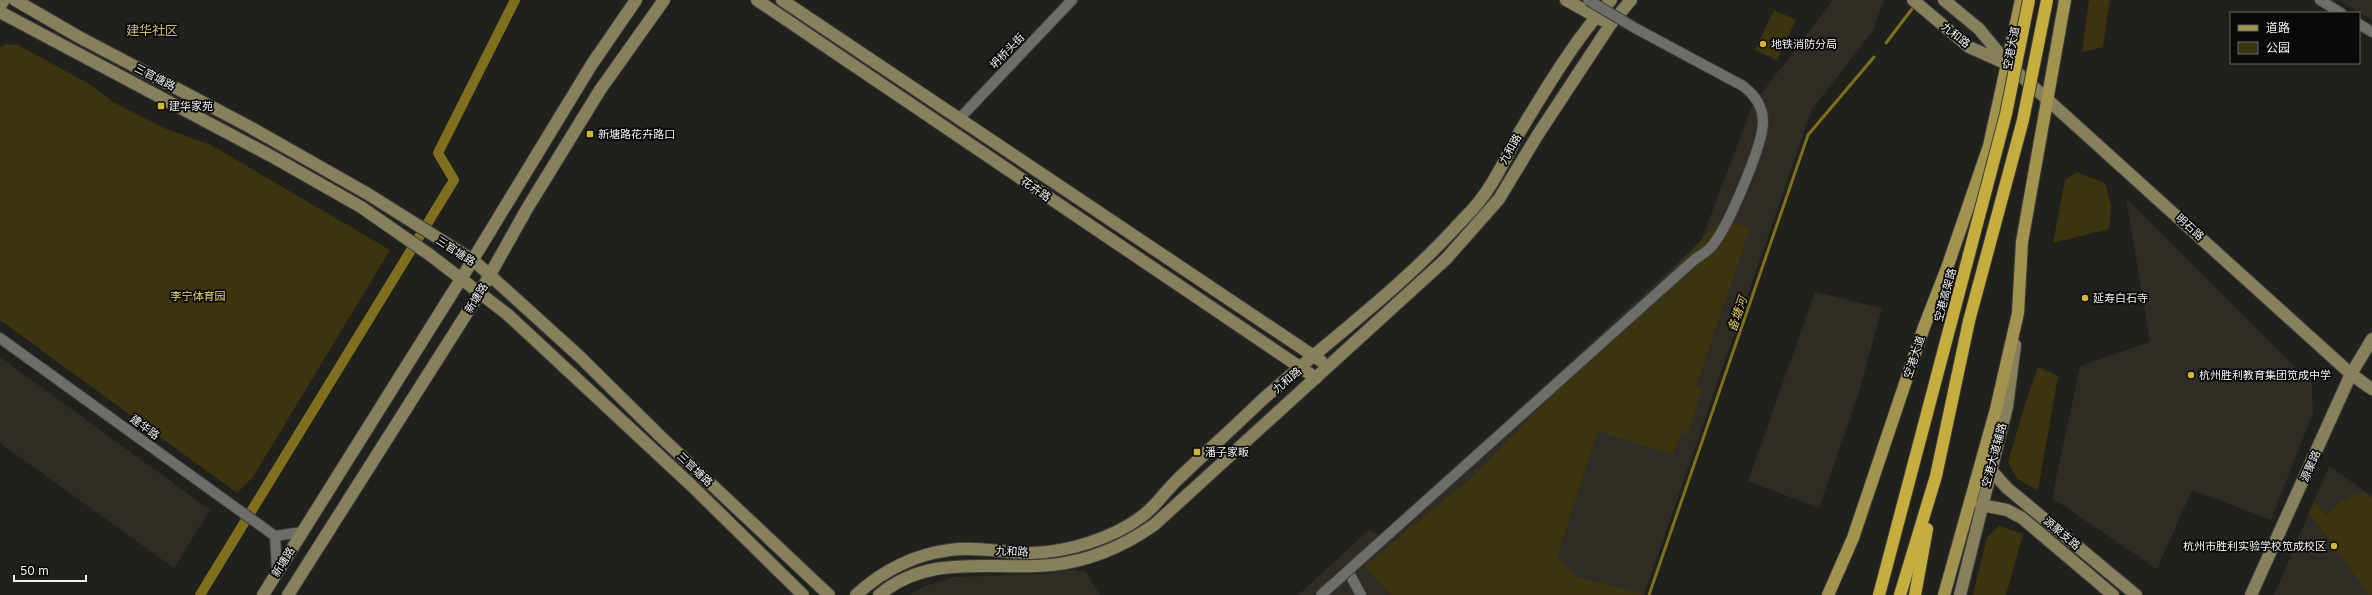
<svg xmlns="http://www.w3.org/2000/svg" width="2372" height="595" viewBox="0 0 2372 595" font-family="Inter,'Noto Sans SC',sans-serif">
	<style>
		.built { fill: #2e2c25 }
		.green { fill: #3c340e }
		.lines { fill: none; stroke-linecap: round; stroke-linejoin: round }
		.stream { stroke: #7f6f1f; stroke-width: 3 }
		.canal { stroke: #7f6f1f; stroke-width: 10 }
		.street-casing { stroke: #3d3c3b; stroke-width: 12 }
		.secondary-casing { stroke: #3d3c3b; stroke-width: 14 }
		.primary-casing { stroke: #3d3c3b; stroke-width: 14 }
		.highway-casing { stroke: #3d3c3b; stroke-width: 14 }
		.street { stroke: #6d6d6a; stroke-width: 10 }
		.secondary { stroke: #87805c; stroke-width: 12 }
		.primary { stroke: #a2944f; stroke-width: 12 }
		.highway { stroke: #c5ae3d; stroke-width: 12 }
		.street-bridge-casing { stroke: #3d3c3b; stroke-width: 12; stroke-linecap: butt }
		.highway-bridge-casing { stroke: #3d3c3b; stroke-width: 14; stroke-linecap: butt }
		.street-bridge { stroke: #6d6d6a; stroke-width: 10 }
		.highway-bridge { stroke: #c5ae3d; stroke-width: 12 }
		.poi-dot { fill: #d1b736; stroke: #0a0909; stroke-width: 1.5 }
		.labels { text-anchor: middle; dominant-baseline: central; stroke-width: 3.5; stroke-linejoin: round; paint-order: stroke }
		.street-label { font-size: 11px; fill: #f3f2f1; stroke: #0a0909 }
		.poi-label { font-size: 11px; fill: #f3f2f1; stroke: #0a0909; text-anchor: start }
		.park-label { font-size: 11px; fill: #f0d970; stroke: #0a0909 }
		.water-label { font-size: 12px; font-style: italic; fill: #e0c95f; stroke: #0a0909 }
		.quarter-label { font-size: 13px; fill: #d0bf72; stroke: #0a0909 }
	</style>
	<rect width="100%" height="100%" fill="#20201d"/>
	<g class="built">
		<polygon points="1833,0 1884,0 1873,31 1812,109 1644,595 1298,595 1370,529 1380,537 1701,241 1752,106"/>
		<polygon points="2339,0 2372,0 2372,20"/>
		<polygon points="2126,198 2312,384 2313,413 2271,520 2192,490 2157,569 2052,498 2080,366 2150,342"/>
		<polygon points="1815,292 1882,308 1858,395 1819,508 1748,481"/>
		<polygon points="0,357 210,510 174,568 0,443"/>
		<polygon points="2329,466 2372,496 2372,595 2274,595"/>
		<polygon points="1066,570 1085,571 1100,595 909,595 925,586 954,577 1043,574"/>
	</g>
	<g class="green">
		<polygon points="2089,0 2110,0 2103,47 2082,52"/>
		<polygon points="1774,10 1796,20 1777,60 1755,50"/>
		<polygon points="6,44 18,45 91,85 113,102 164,128 211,145 390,250 253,477 237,493 0,320 0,48"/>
		<polygon points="2077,172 2105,183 2111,206 2109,229 2053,243 2065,180"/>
		<polygon points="1722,219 1750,228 1696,387 1702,389 1687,434 1681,432 1673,455 1598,431 1557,557 1577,577 1644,595 1390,595 1365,566 1474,475"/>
		<polygon points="2038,367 2058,376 2038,490 2017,479 2008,462 2026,401"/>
		<polygon points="2363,492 2372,498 2372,595 2369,595 2309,512 2314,503 2327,515 2340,502"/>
		<polygon points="1999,526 2023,534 2006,595 1973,595 1987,537"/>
	</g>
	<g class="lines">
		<g class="stream">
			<polyline points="1886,43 1915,5"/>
			<polyline points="1649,595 1808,135 1874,57"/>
		</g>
		<polyline class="canal" points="200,595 454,180 438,153 515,0"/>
		<defs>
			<g id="street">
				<polyline points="2320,0 2341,13"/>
				<polyline points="2359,24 2372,32"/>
				<polyline points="959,119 1072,0"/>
				<polyline points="0,338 275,536 302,532"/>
				<polyline points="275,536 277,571"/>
				<polyline points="1348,571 1361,595"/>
			</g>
			<g id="secondary">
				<polyline points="15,0 79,37 248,126 368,194 473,260 579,356 660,436 829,595"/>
				<polyline points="757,0 1316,378"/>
				<polyline points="782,0 1321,361"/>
				<polyline points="1566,0 1602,20"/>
				<polyline points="1913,0 1969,47 2005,63"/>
				<polyline points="1944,0 1979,29 2008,64 2351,374 2372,389"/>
				<polyline points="0,6 4,0"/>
				<polyline points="0,12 273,157 361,207 430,255 507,314 691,485 803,595"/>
				<polyline points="1990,469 2007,488 2136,595"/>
				<polyline points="1981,505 2007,510 2022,518 2113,595"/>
				<polyline points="263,595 461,279 592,64 636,0"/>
				<polyline points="288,595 479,294 528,207 600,90 664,0"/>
				<path d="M 856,595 C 882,571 915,554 950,550 C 977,546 1005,553 1031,553 C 1068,552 1111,539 1141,517 C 1155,507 1164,493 1176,481 C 1204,454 1233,428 1261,401 C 1325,343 1395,293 1454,229 C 1463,219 1473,210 1481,199 C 1497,179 1507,155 1519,133 C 1545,90 1577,36 1611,0"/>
				<path d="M 879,595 C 931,552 991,571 1052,565 C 1089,561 1124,546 1154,525 L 1446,259 L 1499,199 L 1537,136 L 1610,25 L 1631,0"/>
				<polyline points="1960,595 2007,407 2015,345"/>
				<polyline points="2251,595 2351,374 2372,339"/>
			</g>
			<g id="primary">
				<polyline points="1828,595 1853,538 1924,327 1947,268 1989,146 2021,0"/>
				<polyline points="1944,595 1996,409 2018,313 2022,242 2065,0"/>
			</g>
			<g id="highway">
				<polyline points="1879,595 1953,315"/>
				<polyline points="1900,595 1936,476 1969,321"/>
				<polyline points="1915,595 1927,529"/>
			</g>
		</defs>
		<use href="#street" class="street-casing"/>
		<use href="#secondary" class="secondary-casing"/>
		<use href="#primary" class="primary-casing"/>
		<use href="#highway" class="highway-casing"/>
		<use href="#street" class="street"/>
		<use href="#secondary" class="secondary"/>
		<use href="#primary" class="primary"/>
		<use href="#highway" class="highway"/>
		<defs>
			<path id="street-bridge" d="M 1321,595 L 1694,260 C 1699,256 1707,252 1711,247 C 1727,230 1763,145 1763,122 C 1763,106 1755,95 1743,86 L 1635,28 L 1588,0"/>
			<g id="highway-bridge">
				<polyline points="1953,315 2006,114 2029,0"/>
				<polyline points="1969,321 2023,120 2047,0"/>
			</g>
		</defs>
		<use href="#street-bridge" class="street-bridge-casing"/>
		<use href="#highway-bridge" class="highway-bridge-casing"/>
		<use href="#street-bridge" class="street-bridge"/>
		<use href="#highway-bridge" class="highway-bridge"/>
	</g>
	<g class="poi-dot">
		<circle cx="1763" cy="44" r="4"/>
		<rect x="157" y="102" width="8" height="8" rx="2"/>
		<rect x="586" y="130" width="8" height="8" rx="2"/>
		<circle cx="2085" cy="298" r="4"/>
		<circle cx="2191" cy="375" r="4"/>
		<rect x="1193" y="448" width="8" height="8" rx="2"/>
		<circle cx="2334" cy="546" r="4"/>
	</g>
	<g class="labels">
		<g class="street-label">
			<text transform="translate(1956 35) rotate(38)">九和路</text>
			<text transform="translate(2011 48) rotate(-79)">空港大道</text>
			<text transform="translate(1007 51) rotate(-46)">坍桥头街</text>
			<text transform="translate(155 77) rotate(27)">三官塘路</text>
			<text transform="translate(1510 149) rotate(-61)">九和路</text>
			<text transform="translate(1036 189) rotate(34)">花卉路</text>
			<text transform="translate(2190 227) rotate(42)">明石路</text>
			<text transform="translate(456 251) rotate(33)">三官塘路</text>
			<text transform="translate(1945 295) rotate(-75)">空港高架路</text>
			<text transform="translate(476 298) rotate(-58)">新塘路</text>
			<text transform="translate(1914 357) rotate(-72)">空港大道</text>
			<text transform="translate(1287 380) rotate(-40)">九和路</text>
			<text transform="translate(145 427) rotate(36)">建华路</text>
			<text transform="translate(1994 455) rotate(-75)">空港大道辅路</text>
			<text transform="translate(2310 466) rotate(-66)">源聚路</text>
			<text transform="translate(695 469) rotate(43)">三官塘路</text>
			<text transform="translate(2062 533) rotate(40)">源聚支路</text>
			<text transform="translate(1012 551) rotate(3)">九和路</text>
			<text transform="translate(283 562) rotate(-58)">新塘路</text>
		</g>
		<g class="poi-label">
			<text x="1771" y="44">地铁消防分局</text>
			<text x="169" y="106">建华家苑</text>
			<text x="598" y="134">新塘路花卉路口</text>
			<text x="2093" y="298">延寿白石寺</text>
			<text x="2199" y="375">杭州胜利教育集团笕成中学</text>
			<text x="1205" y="452">潘子家畈</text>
			<text x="2326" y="546" text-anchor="end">杭州市胜利实验学校笕成校区</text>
		</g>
		<g class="park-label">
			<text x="198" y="296">李宁体育园</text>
		</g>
		<g class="water-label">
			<text transform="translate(1737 314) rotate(-71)">备塘河</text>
		</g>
		<g class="quarter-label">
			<text x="152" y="30">建华社区</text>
		</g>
	</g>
	<rect x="2230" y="12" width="130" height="52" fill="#0a0909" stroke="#676666"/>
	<rect x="2238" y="25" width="20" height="6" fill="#a2944f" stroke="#676666"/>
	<text x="2266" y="32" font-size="12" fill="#f3f2f1">道路</text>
	<rect x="2238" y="42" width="20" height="12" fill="#3c340e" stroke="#676666"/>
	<text x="2266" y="52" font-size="12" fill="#f3f2f1">公园</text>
	<path d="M14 575v6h72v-6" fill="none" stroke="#f3f2f1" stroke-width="2"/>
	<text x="20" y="575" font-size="12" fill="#f3f2f1" stroke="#0a0909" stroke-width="3" paint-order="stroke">50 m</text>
</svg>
